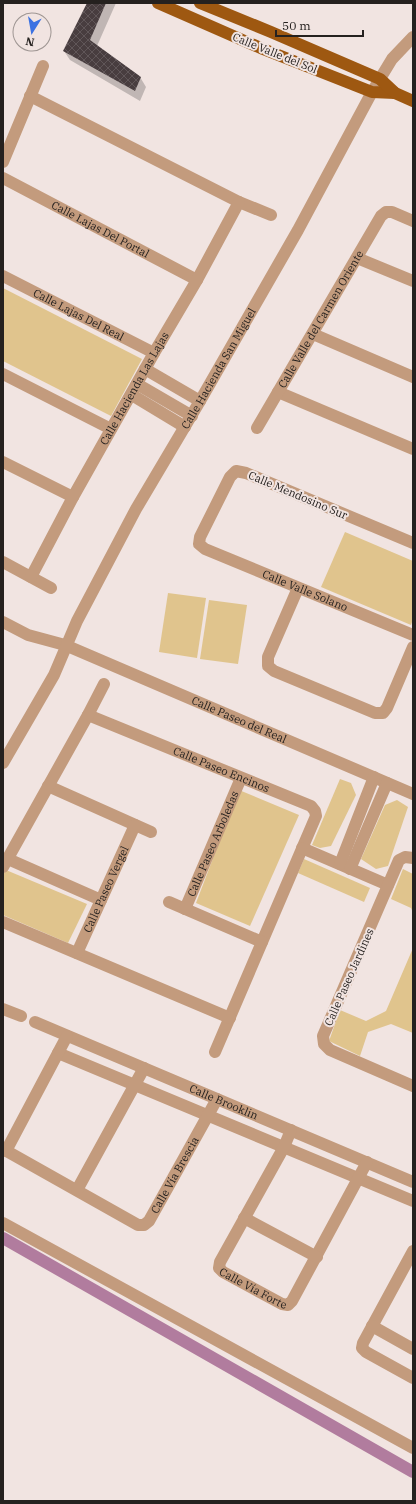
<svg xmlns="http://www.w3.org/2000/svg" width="416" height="1504" viewBox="0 0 416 1504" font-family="'IBM Plex Serif',serif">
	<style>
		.park { fill: #e0c48d }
		.shadow { fill: #0003 }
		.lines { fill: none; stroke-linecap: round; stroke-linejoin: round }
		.canal { stroke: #b17c9e; stroke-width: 12 }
		.building { fill: url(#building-cross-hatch) }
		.minor { stroke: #c39b7d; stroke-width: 12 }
		.major { stroke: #9e5811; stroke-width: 12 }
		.labels { text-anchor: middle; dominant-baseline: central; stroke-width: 4; stroke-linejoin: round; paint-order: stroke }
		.street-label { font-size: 11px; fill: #25211f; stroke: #f1e4e1 }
	</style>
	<defs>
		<pattern id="building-cross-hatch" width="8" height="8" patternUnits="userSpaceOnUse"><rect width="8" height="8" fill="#483d3f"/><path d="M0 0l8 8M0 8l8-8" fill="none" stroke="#605658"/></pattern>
	</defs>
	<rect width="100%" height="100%" fill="#f1e4e1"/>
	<g class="park">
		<polygon points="3,288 142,359 111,416 3,361"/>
		<polygon points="345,532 413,561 413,619 411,625 321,587"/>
		<polygon points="168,593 206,598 197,658 159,652"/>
		<polygon points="209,600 247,605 238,664 200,659"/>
		<polygon points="340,779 351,783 356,795 331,846 320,848 312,845"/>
		<polygon points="239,790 299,815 250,926 196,903"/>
		<polygon points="397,800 408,807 388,866 376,869 361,859 385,805"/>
		<polygon points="304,859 370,888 364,902 298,873"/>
		<polygon points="403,869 413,874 413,913 411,908 391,899"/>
		<polygon points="6,870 87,904 68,943 3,915 3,875"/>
		<polygon points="413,948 413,1033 391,1024 368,1032 360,1056 329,1041 340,1010 366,1021 386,1011"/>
	</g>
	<polygon class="shadow" points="88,3 116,3 97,46 140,77 146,87 140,101 70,60 64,51"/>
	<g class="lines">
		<polyline class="canal" points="3,1238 413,1472"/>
	</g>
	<polygon class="building" points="87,3 106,3 90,40 141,77 135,91 63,51"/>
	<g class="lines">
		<g class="minor">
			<polyline points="30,96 239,202 271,215"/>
			<polyline points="3,162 43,66"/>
			<path id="s1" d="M 3,178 L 197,280"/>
			<polyline points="357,258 413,281"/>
			<path id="s2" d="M 3,276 L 154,353"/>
			<polyline points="313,334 413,377"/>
			<polyline points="145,369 200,401"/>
			<polyline points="3,374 111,429"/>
			<polyline points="137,384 192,416"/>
			<polyline points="278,392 413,449"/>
			<polyline points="132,395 185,427"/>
			<path id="s3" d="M 257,428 L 381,216 L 386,212 L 392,212 L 413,221"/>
			<polyline points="3,462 73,497"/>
			<path id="s4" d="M 413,543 L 246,473 L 236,471 L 230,477 L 200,537 L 199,544 L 205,549 L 413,635"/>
			<polyline points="3,562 51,588"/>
			<path id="s5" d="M 31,577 L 73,497 L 154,353 L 197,280 L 239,202"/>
			<polyline points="298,588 268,657 268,666 274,671 375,713 383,713 387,708 413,647"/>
			<path id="s6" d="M 3,622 L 28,635 L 65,645 L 413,794"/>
			<path id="s7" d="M 88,715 L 311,806 L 315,811 L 316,816 L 215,1052"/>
			<path id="s8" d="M 3,763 L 54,675 L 77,621 L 136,509 L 200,401 L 298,230 L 372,92 L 392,59 L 413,37"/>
			<polyline points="48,786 151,832"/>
			<polyline points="302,848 388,885"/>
			<polyline points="413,858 405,857 399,860 323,1036 324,1044 330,1050 413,1086"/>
			<polyline points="8,859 101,900"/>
			<polyline points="340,864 374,777"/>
			<polyline points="3,867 88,715 104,684"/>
			<polyline points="350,869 387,783"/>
			<polyline points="169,902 262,942"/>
			<path id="s9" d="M 185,909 L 241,778"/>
			<polyline points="3,922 230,1018"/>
			<path id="s10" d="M 77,953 L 135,825"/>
			<polyline points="3,1009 21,1016"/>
			<path id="s11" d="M 35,1022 L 413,1182"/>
			<polyline points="58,1053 413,1201"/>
			<path id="s12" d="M 291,1130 L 284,1147 L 220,1262 L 219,1268 L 223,1272 L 282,1304 L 288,1305 L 292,1301 L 367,1162"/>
			<path id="s13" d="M 3,1149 L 138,1225 L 144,1225 L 149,1221 L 217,1099"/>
			<polyline points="6,1151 67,1036"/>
			<polyline points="77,1190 144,1068"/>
			<polyline points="244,1218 317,1257"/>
			<polyline points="3,1223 413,1448"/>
			<polyline points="413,1251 363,1343 362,1348 366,1352 413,1378"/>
			<polyline points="372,1326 413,1349"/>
		</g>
		<g class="major">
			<polyline points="158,3 263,49 372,92 395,93"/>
			<polyline points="200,3 271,32 380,79 395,93 413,101"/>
		</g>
	</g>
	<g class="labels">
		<g class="street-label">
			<text transform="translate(275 53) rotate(22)">Calle Valle del Sol</text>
			<text stroke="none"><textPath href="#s1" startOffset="110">Calle Lajas Del Portal</textPath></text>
			<text stroke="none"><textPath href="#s2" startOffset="85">Calle Lajas Del Real</textPath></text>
			<text stroke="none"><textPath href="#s3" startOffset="126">Calle Valle del Carmen Oriente</textPath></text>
			<text stroke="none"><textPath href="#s8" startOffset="450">Calle Hacienda San Miguel</textPath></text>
			<text stroke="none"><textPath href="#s5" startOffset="215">Calle Hacienda Las Lajas</textPath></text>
			<text transform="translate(298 495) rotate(23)">Calle Mendosino Sur</text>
			<text stroke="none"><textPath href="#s4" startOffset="390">Calle Valle Solano</textPath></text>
			<text stroke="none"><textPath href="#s6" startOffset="256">Calle Paseo del Real</textPath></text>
			<text stroke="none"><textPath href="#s7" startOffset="144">Calle Paseo Encinos</textPath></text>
			<text stroke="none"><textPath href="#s9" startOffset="71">Calle Paseo Arboledas</textPath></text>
			<text stroke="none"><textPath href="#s10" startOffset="70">Calle Paseo Vergel</textPath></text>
			<text transform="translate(349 977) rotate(-66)">Calle Paseo Jardines</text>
			<text stroke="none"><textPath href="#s11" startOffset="205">Calle Brooklin</textPath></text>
			<text stroke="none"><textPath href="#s13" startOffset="220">Calle Vía Brescia</textPath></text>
			<text stroke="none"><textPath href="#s12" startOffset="196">Calle Vía Forte</textPath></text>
		</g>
	</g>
	<rect width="416" height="1504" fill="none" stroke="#25211f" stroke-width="8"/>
	<g transform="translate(32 32) rotate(191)"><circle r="19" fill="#f1e4e1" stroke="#9f9693"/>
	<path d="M0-3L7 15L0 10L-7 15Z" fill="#3c72e2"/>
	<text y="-6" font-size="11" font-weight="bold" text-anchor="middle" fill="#25211f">N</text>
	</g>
	<path d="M276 30v6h87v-6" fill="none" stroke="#25211f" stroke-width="2"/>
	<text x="282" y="30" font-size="12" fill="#25211f" stroke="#f1e4e1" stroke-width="3" paint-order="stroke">50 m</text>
</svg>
